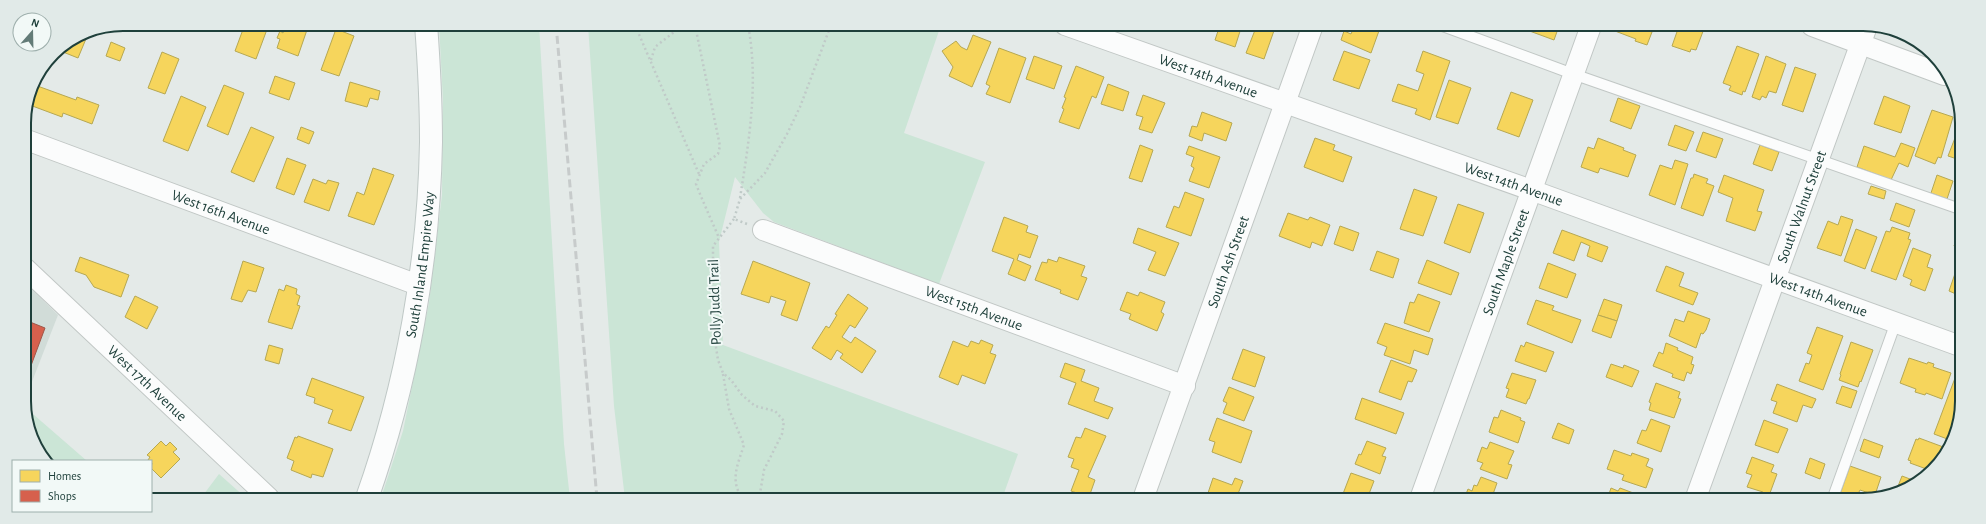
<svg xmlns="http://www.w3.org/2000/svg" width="1986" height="524" viewBox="0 0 1986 524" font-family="'Alegreya Sans',sans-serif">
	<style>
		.built { fill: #d1dcd8 }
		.green { fill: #cbe5d6 }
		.homes { fill: #f6d55c; stroke: #b6a852 }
		.shops { fill: #d6604d; stroke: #9f5648 }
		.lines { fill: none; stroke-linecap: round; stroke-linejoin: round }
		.lane-casing { stroke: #c1c7c5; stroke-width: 12 }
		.street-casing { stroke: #c1c7c5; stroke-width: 22 }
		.secondary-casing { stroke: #bfc8c6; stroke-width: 24 }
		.path { stroke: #c0cac8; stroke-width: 2.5; stroke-dasharray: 2 3; stroke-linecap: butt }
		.lane { stroke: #fbfcfc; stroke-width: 10 }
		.street { stroke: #fbfcfc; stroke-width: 20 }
		.secondary { stroke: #fbfcfc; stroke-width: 22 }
		.rail { stroke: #c7cbcb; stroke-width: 3; stroke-dasharray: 8 4; stroke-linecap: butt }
		.labels { text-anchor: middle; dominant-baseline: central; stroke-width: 4; stroke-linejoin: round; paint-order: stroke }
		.street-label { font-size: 15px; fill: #1f403b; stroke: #f2f9f7 }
		.rim { fill: none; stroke: #1f403b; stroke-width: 2 }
	</style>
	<rect width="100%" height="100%" fill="#e4eae8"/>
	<polygon class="built" points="25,283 58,315 26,397"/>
	<g class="green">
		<polygon points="439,24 539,24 564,444 570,499 381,498 403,431 429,303 442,195 443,100"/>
		<polygon points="588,25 941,25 904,133 985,162 939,284 774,222 763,213 735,177 719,242 723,345 1018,454 1002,499 625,499 614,406"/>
		<polygon points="26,408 87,461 48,461 26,420"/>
		<polygon points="219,474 246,498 201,498"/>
	</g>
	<g class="homes">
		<polygon points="245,24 269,24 256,59 235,51"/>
		<polygon points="286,24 309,24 298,56 277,48 280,39 277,38 280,31 283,33"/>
		<polygon points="1220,25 1242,25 1235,47 1215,40"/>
		<polygon points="1257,25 1276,25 1264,59 1246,53"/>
		<polygon points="1356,25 1373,25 1380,28 1371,53 1341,40 1344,31 1351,34 1354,27 1356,27"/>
		<polygon points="1516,26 1559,26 1554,40"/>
		<polygon points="1617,26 1646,26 1644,29 1652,32 1647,45 1635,41 1636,39 1615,31"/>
		<polygon points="1679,26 1705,26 1696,50 1691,49 1690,52 1672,46"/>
		<polygon points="336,29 354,36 339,76 321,70"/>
		<polygon points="84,32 88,34 78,58 58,50"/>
		<polygon points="973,35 991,42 972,87 949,76 953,67 942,51 956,41 961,47 967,50"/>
		<polygon points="111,42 125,48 120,61 106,56"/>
		<polygon points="1737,46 1759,54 1745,92 1743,91 1742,95 1729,90 1731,86 1723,83"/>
		<polygon points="999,48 1026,58 1010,103 986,94 990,86 986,84"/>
		<polygon points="1344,51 1370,60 1359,89 1333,80"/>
		<polygon points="1423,51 1450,61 1430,120 1415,114 1417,109 1392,101 1398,84 1418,91 1424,74 1416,71"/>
		<polygon points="162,52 179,59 165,94 148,88"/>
		<polygon points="1034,56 1062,66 1054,89 1026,79"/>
		<polygon points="1766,56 1786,64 1776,93 1769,91 1766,98 1762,96 1760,100 1752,97"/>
		<polygon points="1076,66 1104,77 1096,98 1092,96 1079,129 1059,122 1064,109 1062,108 1066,98 1064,97"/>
		<polygon points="1795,67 1816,74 1803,112 1782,105"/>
		<polygon points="275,76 295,83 289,100 269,93"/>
		<polygon points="1449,80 1471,88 1458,124 1436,117"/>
		<polygon points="350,82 380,91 378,100 370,98 367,107 345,101"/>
		<polygon points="32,84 76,100 77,97 99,105 92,124 63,113 62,117 27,104"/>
		<polygon points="1108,84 1129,92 1123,111 1101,104"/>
		<polygon points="224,85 244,93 228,135 207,126"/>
		<polygon points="1511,92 1533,100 1519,137 1497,129"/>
		<polygon points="1143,95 1165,103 1152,133 1139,129 1143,117 1136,115"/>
		<polygon points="181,96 206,107 188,151 163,141"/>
		<polygon points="1884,96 1910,106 1901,133 1874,124"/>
		<polygon points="1618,98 1640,106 1631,129 1610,121"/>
		<polygon points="1932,110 1953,117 1941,158 1938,157 1935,164 1915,156"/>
		<polygon points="1202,112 1232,123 1226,141 1204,133 1202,141 1189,136 1192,126 1197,127"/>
		<polygon points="1675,125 1694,132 1686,151 1668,145"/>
		<polygon points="1960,125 1960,160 1948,156"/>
		<polygon points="251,127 274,137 254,182 231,172"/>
		<polygon points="301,127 314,132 309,144 297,139"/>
		<polygon points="1703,132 1723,139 1716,158 1696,151"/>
		<polygon points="1315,138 1335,145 1333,150 1352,157 1343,182 1304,167"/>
		<polygon points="1598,138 1624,148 1623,150 1636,155 1628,177 1600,168 1598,173 1581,167 1588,147 1594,149"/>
		<polygon points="1901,143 1915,148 1908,167 1899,163 1891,180 1857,167 1864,146 1895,157"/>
		<polygon points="1140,145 1153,150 1142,182 1129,178"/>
		<polygon points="1760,145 1779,152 1772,171 1753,164"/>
		<polygon points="1189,146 1220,157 1209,188 1189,181 1194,168 1191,166 1194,157 1186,154"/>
		<polygon points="287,158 306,165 294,195 276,188"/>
		<polygon points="1675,160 1688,164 1675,205 1649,195 1660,165 1672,169"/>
		<polygon points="373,168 394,175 374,225 348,216 357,192 364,195"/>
		<polygon points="1694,174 1708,179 1706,183 1714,186 1703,216 1681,208 1691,178 1693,178"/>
		<polygon points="1724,175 1764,190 1757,211 1762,212 1755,231 1726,221 1733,198 1718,192"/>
		<polygon points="1937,175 1953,181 1947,199 1931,193"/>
		<polygon points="313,179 326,184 328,180 339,183 329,211 304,202"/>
		<polygon points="1871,186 1886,191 1884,199 1868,194"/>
		<polygon points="1414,189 1437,197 1423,236 1400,229"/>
		<polygon points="1185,192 1204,199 1191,236 1166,227 1174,206 1179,208"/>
		<polygon points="1896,203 1915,210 1909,227 1890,220"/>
		<polygon points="1458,204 1484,213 1470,253 1444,243"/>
		<polygon points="1288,213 1308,220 1310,217 1330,225 1322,246 1312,242 1310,248 1279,236"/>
		<polygon points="1841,216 1853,220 1841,256 1817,248 1828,221 1838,225"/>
		<polygon points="1004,217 1028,226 1026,232 1038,236 1030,258 1019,254 1017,260 1031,266 1025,281 1008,274 1014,259 992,251"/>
		<polygon points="1340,226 1359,233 1353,251 1334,244"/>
		<polygon points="1892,227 1910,233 1908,239 1911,240 1896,280 1871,271 1886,231 1890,232"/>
		<polygon points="1138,228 1179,243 1165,276 1148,270 1156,252 1133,243"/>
		<polygon points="1856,229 1877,237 1865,269 1844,261"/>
		<polygon points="1562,230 1608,247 1602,262 1587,256 1590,246 1581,242 1574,261 1553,253"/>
		<polygon points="1960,230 1960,249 1954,246"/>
		<polygon points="1913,248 1931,255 1927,267 1933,269 1925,291 1910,285 1912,280 1903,276"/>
		<polygon points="1377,251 1399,259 1393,278 1370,270"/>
		<polygon points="80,257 129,275 121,297 94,287 86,275 75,271"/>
		<polygon points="1059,257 1085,266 1081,276 1087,278 1078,300 1060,293 1061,290 1035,280 1042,262 1047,263 1048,259 1057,262"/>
		<polygon points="1427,260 1459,273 1451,295 1418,283"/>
		<polygon points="243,261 264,268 256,292 248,290 242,302 231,299"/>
		<polygon points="753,261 810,283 797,321 781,315 786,301 771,296 769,303 741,294"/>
		<polygon points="1959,262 1960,262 1960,301 1955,299 1956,294 1949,291"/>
		<polygon points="1548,263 1576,274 1567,298 1539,288"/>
		<polygon points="1666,266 1684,273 1679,286 1698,293 1693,305 1656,291"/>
		<polygon points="286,285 297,289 296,294 300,296 297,305 300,306 292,329 268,322 279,289 284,291"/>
		<polygon points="1127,292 1138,296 1140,292 1165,302 1161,312 1164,314 1157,331 1129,319 1131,314 1120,310"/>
		<polygon points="848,294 868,308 855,328 850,325 842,337 851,343 855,337 876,351 862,373 840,358 843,354 837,350 831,360 812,348 826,326 829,328 837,315 835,314"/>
		<polygon points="1418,294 1440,302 1429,332 1404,323 1410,302 1414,303"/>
		<polygon points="135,296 158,307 147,329 125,317"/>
		<polygon points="1604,299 1622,305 1617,321 1598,315"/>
		<polygon points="1536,300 1554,306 1552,310 1581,320 1572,343 1527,324"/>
		<polygon points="1688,311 1710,319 1706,330 1703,334 1701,333 1696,348 1669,336 1675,319 1684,322"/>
		<polygon points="1598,315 1617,321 1611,338 1592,331"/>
		<polygon points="1385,323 1433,339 1428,355 1414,350 1410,364 1384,355 1387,347 1377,343"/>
		<polygon points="1817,327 1843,336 1823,390 1799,381 1806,363 1809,364 1812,355 1807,353"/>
		<polygon points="981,340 993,345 990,353 996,355 985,384 962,375 958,385 939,377 953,341 968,347 971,341 979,344"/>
		<polygon points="1526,342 1554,352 1546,372 1515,361 1521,345 1524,347"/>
		<polygon points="1851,342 1873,350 1861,382 1860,381 1858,387 1839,380 1841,375 1840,374"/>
		<polygon points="1666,343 1678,348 1677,350 1693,357 1691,364 1694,365 1691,374 1687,372 1684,381 1672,377 1673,374 1653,366 1659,352 1663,354"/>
		<polygon points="269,345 283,349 279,364 265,360"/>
		<polygon points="1243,349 1265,357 1255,387 1232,379"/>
		<polygon points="1909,358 1927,364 1928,362 1934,364 1933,367 1951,373 1942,399 1926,393 1925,395 1915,392 1916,389 1900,383"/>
		<polygon points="1391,360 1417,370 1412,382 1408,381 1401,400 1379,392"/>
		<polygon points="1065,363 1085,370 1081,381 1099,388 1094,401 1113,408 1108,419 1068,404 1076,383 1060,377"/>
		<polygon points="1611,364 1623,368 1624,365 1639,371 1632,387 1606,377"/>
		<polygon points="1958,370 1960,371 1960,420 1958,427 1955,426 1950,440 1934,434"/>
		<polygon points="1512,373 1536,380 1529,399 1528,399 1526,404 1506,397 1509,389 1506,388"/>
		<polygon points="312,378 364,397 351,431 328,423 333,410 314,403 315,398 306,395"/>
		<polygon points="1656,383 1680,392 1678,398 1681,399 1674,418 1649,410 1651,403 1649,402"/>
		<polygon points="1777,384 1816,399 1812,408 1803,405 1797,422 1773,413 1777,402 1771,400"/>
		<polygon points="1842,386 1857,391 1851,408 1836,403"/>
		<polygon points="1229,387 1254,397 1244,421 1223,413 1227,403 1223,401"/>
		<polygon points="1362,398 1404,413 1396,434 1355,419"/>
		<polygon points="1501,410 1521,418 1520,420 1525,422 1518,443 1489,432 1494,417 1498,418"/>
		<polygon points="1217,418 1252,431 1241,463 1212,452 1215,442 1209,440"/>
		<polygon points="1651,419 1670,426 1661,452 1637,443 1642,430 1646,431"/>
		<polygon points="1764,420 1788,429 1778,453 1755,445"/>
		<polygon points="1558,423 1574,430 1569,444 1552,438"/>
		<polygon points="1085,428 1106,436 1088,477 1095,480 1089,497 1071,491 1079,470 1071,467 1074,459 1068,457 1076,437 1081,438"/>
		<polygon points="298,436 333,449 323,477 312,474 311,478 291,470 294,461 287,458 295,437 297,438"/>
		<polygon points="1919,438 1946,448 1946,450 1948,451 1932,471 1910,463 1911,461 1908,460 1916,439 1918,440"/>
		<polygon points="1864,439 1883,446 1879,458 1860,451"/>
		<polygon points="161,441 166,446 170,442 177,449 173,452 180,459 161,478 151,468 152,463 148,460 150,457 147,455"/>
		<polygon points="1367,441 1386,448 1382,456 1386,457 1380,474 1355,464 1359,454 1361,455"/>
		<polygon points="1490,442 1514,451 1508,464 1512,465 1507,479 1480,469 1483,463 1477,461 1482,447 1487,449"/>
		<polygon points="1614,450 1631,456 1632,453 1649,459 1646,466 1653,469 1646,488 1622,480 1624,475 1607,469"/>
		<polygon points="1752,457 1774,465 1771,472 1777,474 1770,493 1778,496 1777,500 1760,500 1763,492 1747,487 1752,475 1746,473"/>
		<polygon points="1810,458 1825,464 1820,479 1805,473"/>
		<polygon points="1850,466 1881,477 1875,495 1860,490 1855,500 1840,494"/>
		<polygon points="1351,473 1374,481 1367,499 1341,499"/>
		<polygon points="1902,476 1918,482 1895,494"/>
		<polygon points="1481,477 1497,483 1492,497 1499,499 1464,499 1468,489 1472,491 1474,485 1477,486"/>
		<polygon points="1213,478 1232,485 1235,478 1243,481 1236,499 1229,496 1228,499 1206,499"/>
		<polygon points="1611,488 1618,491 1620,488 1644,497 1643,500 1607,500"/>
	</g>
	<polygon class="shops" points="25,320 45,328 26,379"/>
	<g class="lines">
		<defs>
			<g id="lane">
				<polyline points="1440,25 1573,74 1960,209"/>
				<polyline points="1832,500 1896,322"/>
			</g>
			<g id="street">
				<path id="s1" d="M 1065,25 L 1531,190 L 1960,346"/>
				<polyline points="1812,26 1944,75"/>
				<path id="s2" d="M 24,139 L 418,285"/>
				<path id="s3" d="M 763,230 L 1185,386"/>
				<path id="s4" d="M 25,268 L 269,498"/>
				<path id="s5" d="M 1143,499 L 1313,25"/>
				<path id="s6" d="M 1420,499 L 1591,26"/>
				<path id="s7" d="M 1695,500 L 1867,26"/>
			</g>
			<g id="secondary">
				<path id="s8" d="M 367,498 C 407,385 429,262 431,142 C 431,103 429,64 426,24"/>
			</g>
		</defs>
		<use href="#lane" class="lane-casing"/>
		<use href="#street" class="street-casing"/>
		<use href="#secondary" class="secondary-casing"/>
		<g class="path">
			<polyline points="635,25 699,174"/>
			<path d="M 695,25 L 720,146 L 718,154 L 704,164 L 696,184 C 703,202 711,219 719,238"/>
			<polyline points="651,60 655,47 683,25"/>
			<path d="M 740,198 C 749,141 759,82 748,25"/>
			<polyline points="734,219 713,246 713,328 718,360 723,373 731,380 742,395 755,406 775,411 784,421 782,434 764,470 759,499"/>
			<polyline points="747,224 734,219 740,199 765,173 787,134 800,107 831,25"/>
			<path d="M 723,374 L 729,409 L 744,445 C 738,464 729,481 743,499"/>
		</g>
		<use href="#lane" class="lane"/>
		<use href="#street" class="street"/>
		<use href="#secondary" class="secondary"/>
		<polyline class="rail" points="556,24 597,499"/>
	</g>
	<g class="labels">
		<g class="street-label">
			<text stroke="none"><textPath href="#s1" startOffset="152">West 14th Avenue</textPath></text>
			<text stroke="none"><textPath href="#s1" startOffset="476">West 14th Avenue</textPath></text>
			<text stroke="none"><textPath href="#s7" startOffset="312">South Walnut Street</textPath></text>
			<text stroke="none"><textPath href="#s2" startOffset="210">West 16th Avenue</textPath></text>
			<text stroke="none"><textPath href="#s6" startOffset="252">South Maple Street</textPath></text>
			<text stroke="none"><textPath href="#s5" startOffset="252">South Ash Street</textPath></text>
			<text stroke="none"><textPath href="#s8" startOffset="240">South Inland Empire Way</textPath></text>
			<text stroke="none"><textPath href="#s1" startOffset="800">West 14th Avenue</textPath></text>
			<text transform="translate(715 302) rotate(-92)">Polly Judd Trail</text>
			<text stroke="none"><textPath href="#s3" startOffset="225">West 15th Avenue</textPath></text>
			<text stroke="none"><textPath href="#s4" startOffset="168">West 17th Avenue</textPath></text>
		</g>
	</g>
	<path d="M0 0H1986V524H0ZM123 31H1863A92 92 0 0 1 1955 123V401A92 92 0 0 1 1863 493H123A92 92 0 0 1 31 401V123A92 92 0 0 1 123 31Z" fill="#e1eae8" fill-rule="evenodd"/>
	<path class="rim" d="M123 31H1863A92 92 0 0 1 1955 123V401A92 92 0 0 1 1863 493H123A92 92 0 0 1 31 401V123A92 92 0 0 1 123 31Z"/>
	<rect x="12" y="460" width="140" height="52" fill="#f2f9f7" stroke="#9eafac"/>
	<rect x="20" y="470" width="20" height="12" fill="#f6d55c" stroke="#9eafac"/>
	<text x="48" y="480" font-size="12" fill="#1f403b">Homes</text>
	<rect x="20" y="490" width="20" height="12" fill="#d6604d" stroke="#9eafac"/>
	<text x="48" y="500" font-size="12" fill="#1f403b">Shops</text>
	<g transform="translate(32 32) rotate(20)"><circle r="19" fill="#f2f9f7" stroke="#9eafac"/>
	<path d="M0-3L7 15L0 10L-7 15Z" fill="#647c78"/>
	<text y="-6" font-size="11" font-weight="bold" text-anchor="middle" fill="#1f403b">N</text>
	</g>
</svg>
